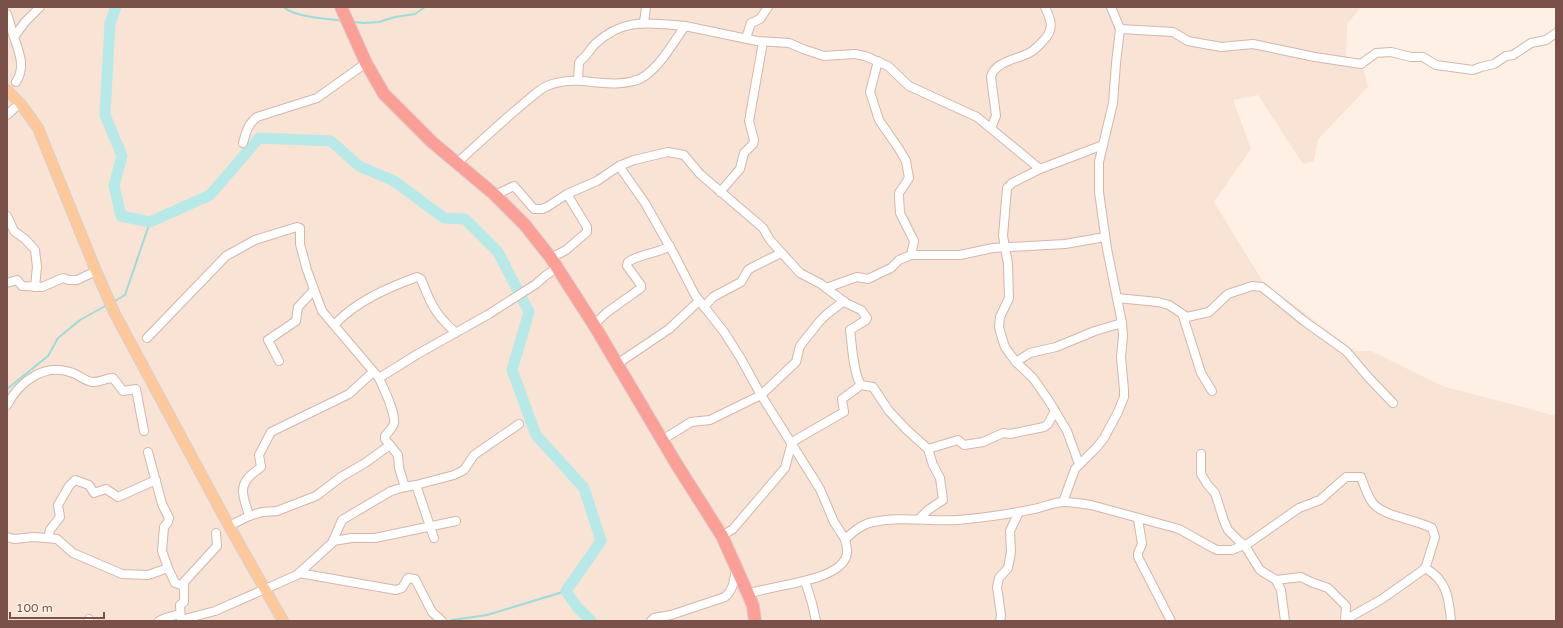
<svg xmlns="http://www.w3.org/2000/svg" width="1563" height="628" viewBox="0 0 1563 628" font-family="'Varela Round',sans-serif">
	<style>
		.residential { fill: #f8e3d5 }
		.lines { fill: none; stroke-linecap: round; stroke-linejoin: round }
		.stream { stroke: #9ddcda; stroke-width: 2 }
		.river { stroke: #b7e9e8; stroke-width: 11 }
		.minor-casing { stroke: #d3b7ac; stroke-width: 10 }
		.major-casing { stroke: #d9cecc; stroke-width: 12 }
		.highway-casing { stroke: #d9cecc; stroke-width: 14 }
		.minor { stroke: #fff; stroke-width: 8 }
		.major { stroke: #ffc89a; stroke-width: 10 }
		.highway { stroke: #fca097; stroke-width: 12 }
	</style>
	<rect width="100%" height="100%" fill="#fef0e5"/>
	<polygon class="residential" points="7,7 1361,7 1347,24 1346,59 1361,61 1368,87 1318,139 1314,161 1303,164 1258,95 1233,100 1251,149 1214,202 1263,282 1355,351 1371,351 1442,386 1556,416 1556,621 7,621"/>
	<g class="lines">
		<g class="stream">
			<path d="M 284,7 C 293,17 329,19 343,21"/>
			<polyline points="353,22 364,23 379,22 395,17 415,14 425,7"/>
			<polyline points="113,302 125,295 150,222"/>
			<polyline points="7,389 48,356 58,338 80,320 107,305"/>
			<polyline points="452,620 487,615 566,591"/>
		</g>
		<polyline class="river" points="116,7 110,23 105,115 122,156 114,186 121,216 150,222 210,195 259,138 331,141 359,166 394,181 444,218 465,219 498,252 529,312 512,370 536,435 584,488 601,541 566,591 577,607 591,621"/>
		<defs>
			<g id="minor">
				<polyline points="7,14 14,37"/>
				<polyline points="644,22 646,7"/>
				<polyline points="1120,29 1173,32 1188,41 1221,47 1253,44 1315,57 1361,64 1376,53 1391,52 1411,57 1423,57 1436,65 1473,70 1481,67 1494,64 1506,56 1513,55 1531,43 1546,40 1556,33"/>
				<polyline points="746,38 751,23 760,19 768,7"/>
				<polyline points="878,61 870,92 871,95 879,120 899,149 906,161 909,178 899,193 899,197 900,213 914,241 911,255"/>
				<path d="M 578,80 L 579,63 L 581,60 C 587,56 590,49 595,44 C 624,17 650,23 685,26"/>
				<path d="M 16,82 C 26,67 19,52 14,37 L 25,22 L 40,7"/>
				<polyline points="7,115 20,103"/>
				<path d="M 991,128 L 996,116 L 991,77 C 994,62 1017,59 1029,53 C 1035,50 1039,45 1043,41 C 1055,29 1051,20 1045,7"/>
				<path d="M 243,143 C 246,132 248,124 257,117 L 317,98 L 366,63"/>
				<path d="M 457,163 C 479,143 500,123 523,104 C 531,98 538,90 547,86 C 561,80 577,80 592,82 C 606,83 620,85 634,81 C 655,76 673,43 685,26 L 757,41 L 789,43 L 803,49 L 824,56 L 855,54 L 865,56 L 888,66 L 909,86 L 977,117 L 1040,169 L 1103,145"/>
				<polyline points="619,166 645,203 675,256 695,295 724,332 740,357 761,395 820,489 834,522 845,539"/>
				<polyline points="1040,169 1012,183 1007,188 1003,236 1008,264 1009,298 1000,317 999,327 1002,338 1005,347 1010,354 1016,362 1033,378 1049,401 1067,431 1079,464"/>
				<polyline points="720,192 740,169 744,153 753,144 754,140 749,121 763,42"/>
				<path d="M 495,195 L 514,186 L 534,209 L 542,209 L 547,207 L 567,194 L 597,181 L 619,166 L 634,160 L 668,152 L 684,155 L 700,174 L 763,228 L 770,240 L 800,273 L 821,284 L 846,303 L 861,310 L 867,318 L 866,320 L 850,330 C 852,344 853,373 861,385 L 873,387 L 889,411 L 907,430 L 928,449 L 933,465 L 940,478 L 943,500 L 928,510 L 919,519"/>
				<polyline points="7,216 14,231 25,239 35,250 37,267 35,287"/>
				<polyline points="551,258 566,250 587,232 587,227 567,194"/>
				<polyline points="7,283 17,280 22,286 42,287 63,278 69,280 77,280 96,271"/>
				<polyline points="826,288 857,277 868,279 891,268 899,260 911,255 960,255 993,248 1065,244 1105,237"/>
				<polyline points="1117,298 1158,302 1169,305 1187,317 1209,312 1228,294 1252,286 1262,287 1304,321 1346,351 1369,378 1393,403"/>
				<polyline points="704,307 713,297 741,282 748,270 751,268 781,253"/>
				<polyline points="1183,316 1201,373 1212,391"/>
				<path d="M 335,324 C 357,301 387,288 417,277 L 421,279 C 427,294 433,310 444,321 C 448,326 452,328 455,333"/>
				<path d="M 594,325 L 606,313 L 641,288 L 641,285 L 627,266 L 628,262 C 641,253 657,254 670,246"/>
				<polyline points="147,338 226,256 255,240 297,227 300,228 300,244 307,270 322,311 379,378"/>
				<polyline points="279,361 268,340 296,321 298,307 314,290"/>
				<polyline points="1016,362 1030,353 1056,347 1095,331 1122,323"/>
				<polyline points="617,364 669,329 699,301"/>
				<path d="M 7,405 C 20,381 45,362 73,373 C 79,375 85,381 92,382 C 99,383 106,378 113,378 L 123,391 L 136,389 L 144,431"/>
				<polyline points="662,440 691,422 710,420 761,395 796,362 800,346 819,322 827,314 844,301"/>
				<polyline points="928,449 958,440 964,445 983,442 1003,433 1010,434 1044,427 1048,424 1055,411"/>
				<polyline points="148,452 162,504 169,518 168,522 164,527 162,551 168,568"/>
				<polyline points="1201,454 1201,474 1207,484 1215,493 1224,521 1228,530 1238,540 1245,546 1260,570 1276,580 1301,577 1311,582 1328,588 1346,606 1345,621"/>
				<polyline points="416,485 454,475 464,470 474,455 519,424"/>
				<polyline points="1063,502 1075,469 1097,447 1104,438 1118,412 1124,397 1124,390 1121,357 1123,336 1122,323 1107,249 1099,192 1099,162 1113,103 1116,63 1120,29 1111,7"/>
				<path d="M 249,516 C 246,502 237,489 249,477 C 252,473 257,471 261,467 L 259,455 L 271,432 L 349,394 L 373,372"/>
				<polyline points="1138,519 1142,544 1138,553 1138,557 1171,621"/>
				<polyline points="229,526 249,516 262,512 277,511 316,496 341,477 365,463 390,445"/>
				<polyline points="722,536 733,529 785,468 792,442 844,412 842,399 861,385"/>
				<polyline points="7,537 14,539 34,537 57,539 73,553 122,574 148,575 168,568 175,583 184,586"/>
				<polyline points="48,538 50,530 60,517 58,505 69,486 75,480 89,485 94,493 106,489 118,497 156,480"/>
				<path d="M 434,538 L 416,485 L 405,487 L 399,468 L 398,455 L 385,439 L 385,436 C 388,432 393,428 394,423 C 395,410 384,390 379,378 L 416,355 L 489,314 L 536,284 L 545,276 L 558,267"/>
				<polyline points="333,541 352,538 375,538 456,521"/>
				<path d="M 1425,568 C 1447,580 1449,598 1451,621"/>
				<polyline points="299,573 396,590 402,588 408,578 415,579 432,612 442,621"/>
				<polyline points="1276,580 1281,590 1285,621"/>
				<polyline points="805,581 812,603 816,621"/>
				<path d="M 748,594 C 771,585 837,582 846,557 C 849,551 846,545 845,539 C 853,532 862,524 873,522 C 902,516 930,522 958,520 C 984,518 1009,514 1034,509 C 1044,507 1054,502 1064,502 C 1073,502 1082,504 1091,505 L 1179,529 L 1211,547 L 1217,550 L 1232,550 L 1249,543 L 1299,508 L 1320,500 L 1346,477 L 1361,477 C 1364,485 1367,495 1372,502 C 1383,517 1415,519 1432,528 L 1435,537 L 1426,566 L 1423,570 L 1382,599 L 1345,620"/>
				<polyline points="181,620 215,611 297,575 332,543 342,520 391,491 405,487"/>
				<polyline points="88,621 89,619"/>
				<polyline points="159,621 165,618 180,614"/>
				<polyline points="181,621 180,605 184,602 184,582 217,546 216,533"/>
				<path d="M 651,621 L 654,618 L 671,615 L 725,597 C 734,589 734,580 736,569"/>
				<polyline points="1000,621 1001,615 997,587 999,578 1008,568 1011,552 1010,531 1019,512"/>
			</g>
			<polyline id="major" points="7,90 20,103 38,128 96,271 115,314 229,526 283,621"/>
			<polyline id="highway" points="341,7 366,63 384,94 432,142 495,195 525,225 551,258 594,325 677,465 722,536 748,594 753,606 755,621"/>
		</defs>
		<use href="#minor" class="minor-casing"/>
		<use href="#major" class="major-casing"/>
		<use href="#highway" class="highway-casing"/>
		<use href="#minor" class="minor"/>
		<use href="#major" class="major"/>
		<use href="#highway" class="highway"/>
	</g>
	<rect width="1563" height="628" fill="none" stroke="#795148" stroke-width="16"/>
	<path d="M10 612v6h94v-6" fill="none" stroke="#795148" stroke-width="2"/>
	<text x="16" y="612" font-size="12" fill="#795148" stroke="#fff4ec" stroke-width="3" paint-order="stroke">100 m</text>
</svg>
